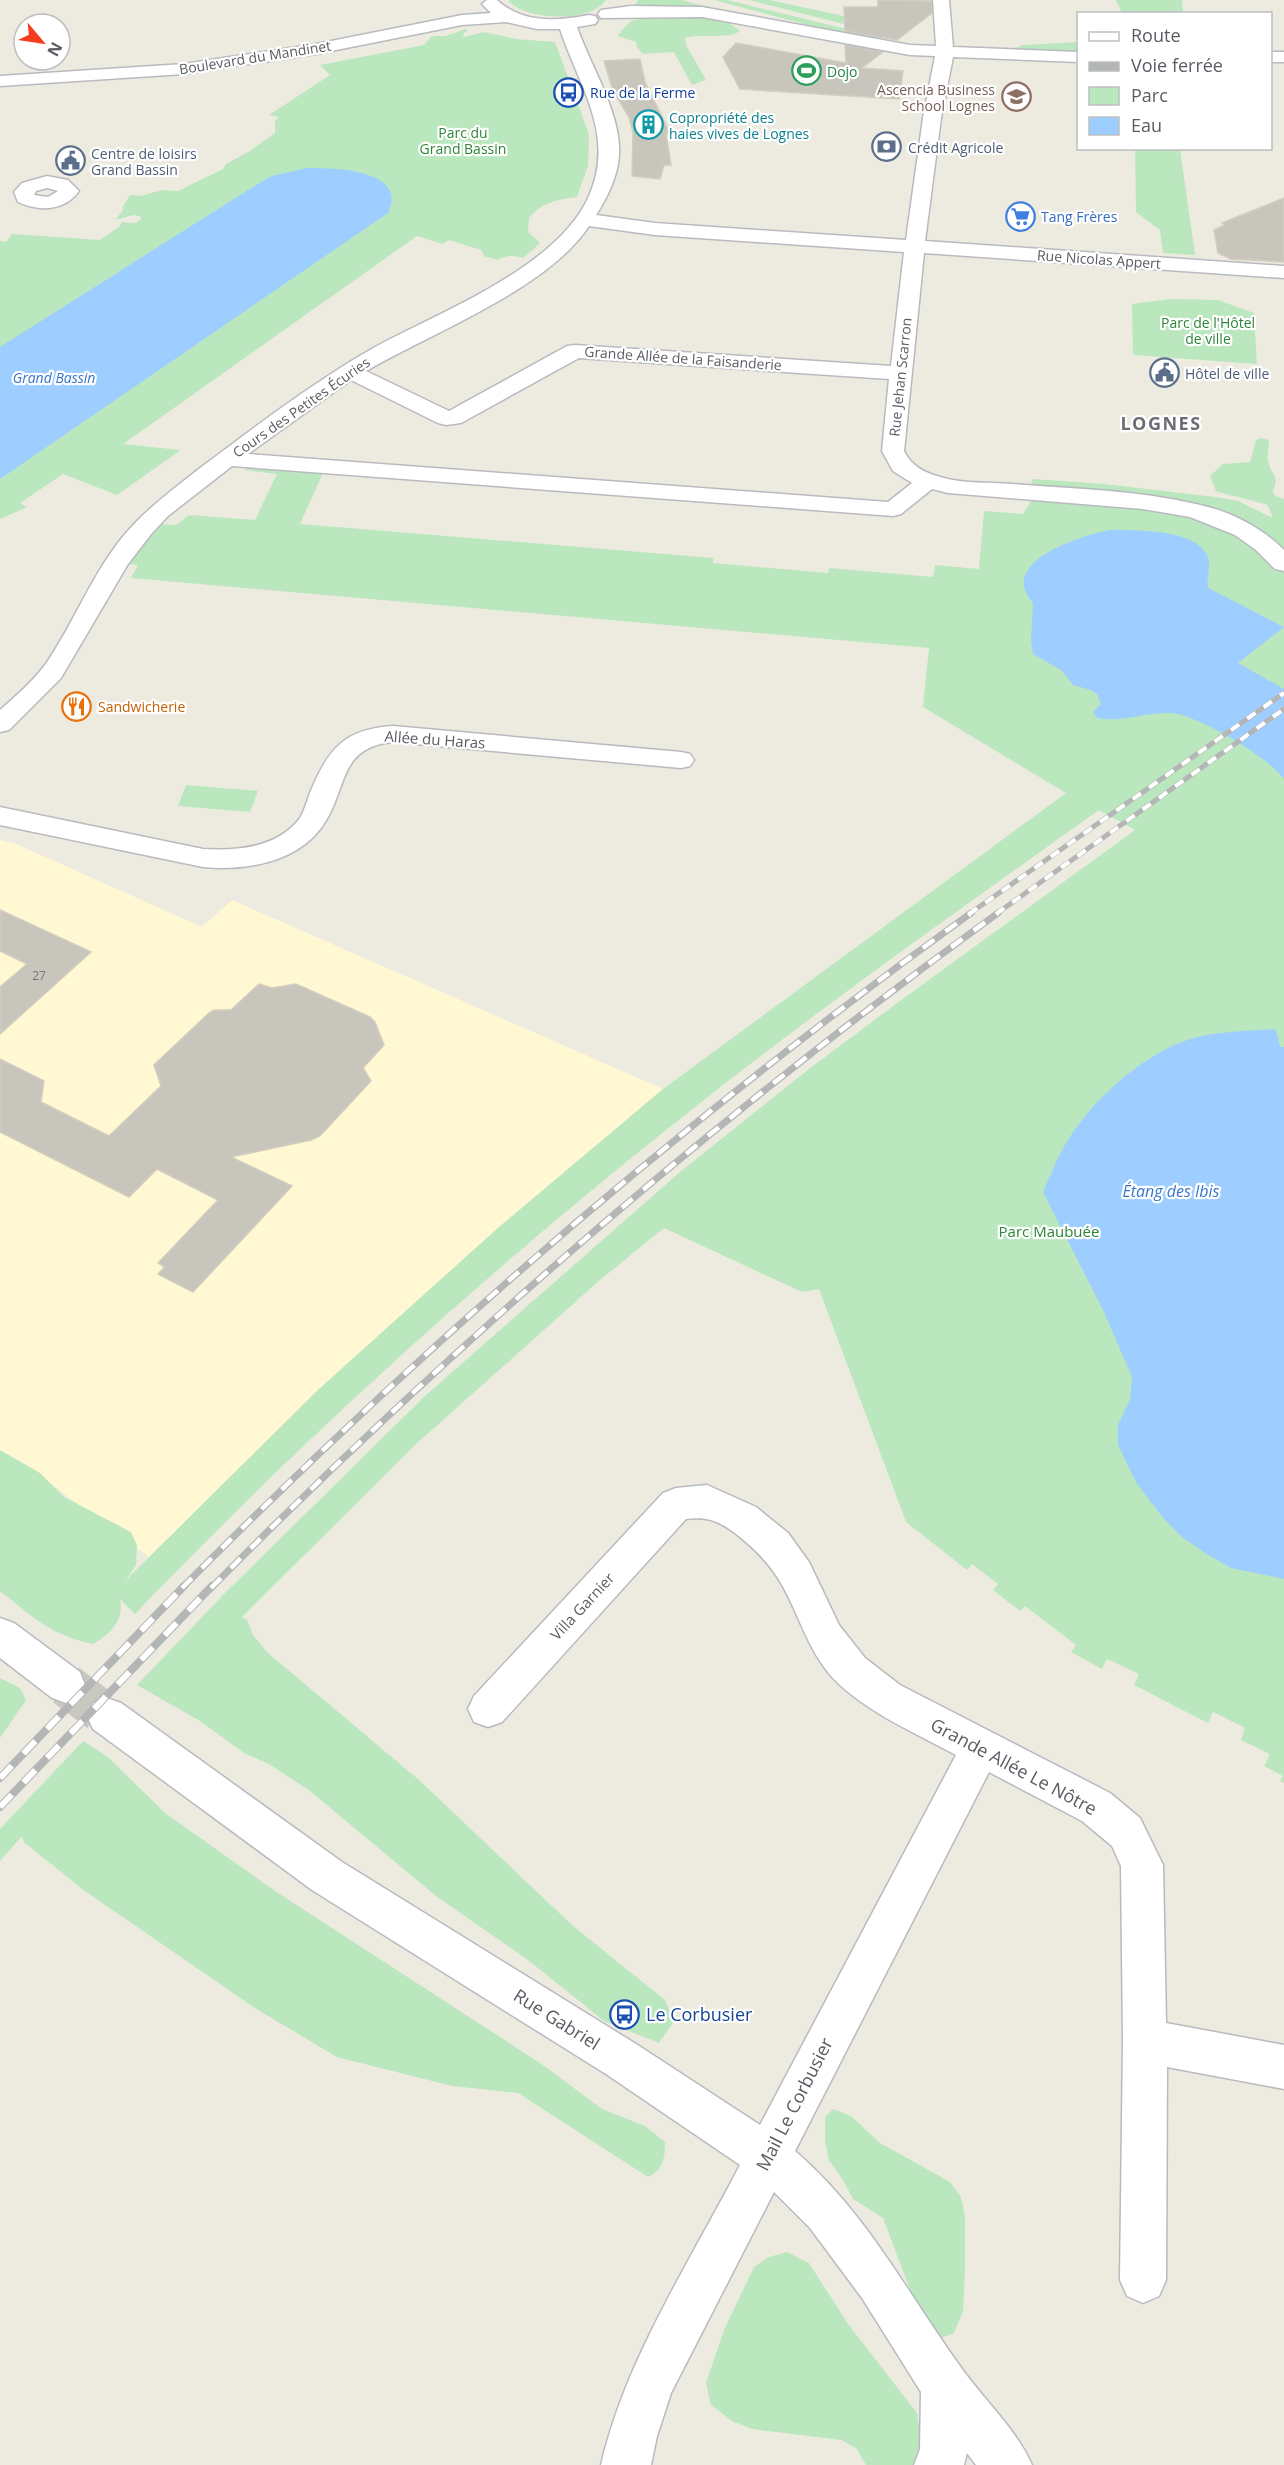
<svg xmlns="http://www.w3.org/2000/svg" width="1284" height="2465" viewBox="0 0 1284 2465" font-family="'Open Sans',sans-serif">
	<style>
		.commercial { fill: #fff8d3 }
		.green { fill: #bae7bd }
		.water { fill: #9eceff }
		.building { fill: #c8c5bd; stroke: #d2cdbe; stroke-width: 1.5 }
		.lines { fill: none; stroke-linecap: round; stroke-linejoin: round }
		.minor-tunnel { stroke: #c8c7c0; stroke-width: 43; stroke-dasharray: 43 22; stroke-linecap: butt }
		.minor-casing { stroke: #b8bac0; stroke-width: 3 }
		.minor { fill: #fff; fill-rule: evenodd }
		.rail-far2-casing { stroke: #b4b5b5; stroke-width: 5 }
		.rail-far1-casing { stroke: #b4b5b5; stroke-width: 7 }
		.rail-casing { stroke: #b4b5b5; stroke-width: 8 }
		.rail-far2 { stroke: #fff; stroke-width: 4; stroke-dasharray: 10; stroke-linecap: butt }
		.rail-far1 { stroke: #fff; stroke-width: 4.5; stroke-dasharray: 14; stroke-linecap: butt }
		.rail { stroke: #fff; stroke-width: 6; stroke-dasharray: 17; stroke-linecap: butt }
		.labels { text-anchor: middle; dominant-baseline: central; stroke-width: 4.5; stroke-linejoin: round; paint-order: stroke }
		.number-label { font-size: 12px; fill: #757679 }
		.far-street-label { font-size: 14px; fill: #595c62; stroke: #fff }
		.far-leisure-label { font-size: 14px; fill: #27864d; stroke: #fff; text-anchor: start }
		.far-education-label { font-size: 14px; fill: #785e54; stroke: #fff; text-anchor: end }
		.far-transit-label { font-size: 14px; fill: #164399; stroke: #fff; text-anchor: start }
		.far-culture-label { font-size: 14px; fill: #0d838f; stroke: #fff; text-anchor: start }
		.far-park-label { font-size: 14px; fill: #2e8538; stroke: #fff }
		.far-service-label { font-size: 14px; fill: #4e5e75; stroke: #fff; text-anchor: start }
		.far-shop-label { font-size: 14px; fill: #366cbe; stroke: #fff; text-anchor: start }
		.far-water-label { font-size: 14px; font-style: italic; fill: #3976ca; stroke: #fff }
		.far-food-label { font-size: 14px; fill: #c56008; stroke: #fff; text-anchor: start }
		.street-label { font-size: 15px; fill: #595c62; stroke: #fff }
		.park-label { font-size: 15px; fill: #2e8538; stroke: #fff }
		.water-label { font-size: 16px; font-style: italic; fill: #3976ca; stroke: #fff }
		.far-district-label { font-size: 18px; font-weight: bold; letter-spacing: 1.5px; fill: #6a6e74; stroke: #fff }
		.near-street-label { font-size: 18px; fill: #595c62; stroke: #fff }
		.near-transit-label { font-size: 18px; fill: #164399; stroke: #fff; text-anchor: start }
	</style>
	<rect width="100%" height="100%" fill="#edebe0"/>
	<polygon class="commercial" points="0,840 14,843 202,927 232,900 663,1089 499,1227 319,1389 149,1557 24,1464 0,1452"/>
	<g class="green">
		<path d="M 508,0 L 606,0 C 591,23 524,21 508,0 Z"/>
		<polygon points="638,0 681,0 722,11 681,6 633,8"/>
		<polygon points="714,0 727,0 883,38 880,41 835,32"/>
		<polygon points="749,0 770,0 880,24 867,30"/>
		<polygon points="1116,0 1182,0 1183,13 1122,13"/>
		<path d="M 673,15 L 727,21 L 740,31 C 728,40 701,33 685,38 L 686,45 L 706,80 L 692,85 L 674,52 L 643,54 L 637,47 L 636,42 L 618,36 C 635,9 646,24 673,15 Z"/>
		<path d="M 466,29 L 468,31 L 464,33 L 463,37 L 485,32 L 516,39 L 555,42 L 589,134 L 588,166 L 577,197 C 559,199 540,203 529,218 L 528,232 L 540,243 L 523,258 C 514,255 506,255 498,260 L 484,256 L 481,250 L 449,240 L 443,244 L 417,236 L 123,444 L 181,450 L 117,495 L 63,474 L 20,503 L 27,507 L 0,519 L 0,241 L 6,242 L 12,234 L 100,240 L 119,227 L 122,222 L 135,223 L 140,220 L 141,217 C 132,212 126,219 116,219 L 124,209 L 122,208 L 130,195 L 140,196 L 162,190 L 178,191 L 223,169 L 226,164 L 250,151 L 275,133 L 275,121 L 279,117 L 269,115 L 330,75 L 320,65 L 424,45 L 432,36 L 445,36 Z"/>
		<polygon points="1078,42 1078,52 1021,51 1013,49 1023,45"/>
		<polygon points="1135,149 1180,149 1195,255 1163,253 1160,230 1136,212"/>
		<polygon points="1170,299 1218,300 1254,313 1257,364 1133,355 1132,304"/>
		<path d="M 1260,438 L 1269,440 C 1269,447 1267,455 1268,461 C 1271,476 1280,474 1273,491 L 1275,496 L 1284,499 L 1284,1783 L 1280,1781 L 1283,1776 L 1264,1766 L 1270,1754 L 1241,1740 L 1245,1728 L 1213,1712 L 1208,1723 L 1134,1685 L 1139,1674 L 1107,1659 L 1102,1669 L 1071,1652 L 1076,1645 L 1025,1606 L 1020,1611 L 993,1590 L 998,1584 L 972,1564 L 967,1570 L 906,1522 L 819,1289 L 802,1292 L 664,1228 L 600,1280 L 415,1445 L 242,1617 L 247,1620 L 253,1635 L 268,1653 L 419,1780 L 573,1926 L 665,2000 L 674,2021 L 659,2043 L 604,2021 L 528,1960 L 436,1896 L 310,1791 L 269,1764 L 244,1753 L 200,1721 L 137,1685 L 224,1594 L 425,1396 L 680,1172 L 809,1069 L 908,995 L 1135,830 L 1099,810 C 1001,880 903,949 807,1021 C 568,1200 341,1399 135,1614 L 120,1599 C 124,1621 111,1633 93,1644 C 50,1635 33,1617 0,1591 L 0,1450 L 40,1473 L 64,1497 L 131,1532 L 137,1545 L 136,1565 L 125,1581 L 319,1389 L 499,1227 L 663,1089 L 1066,793 L 923,707 L 929,648 L 131,578 L 138,565 L 114,563 L 146,523 L 176,525 L 189,515 L 255,520 L 277,474 L 245,470 L 263,456 L 328,462 L 300,524 L 713,558 L 713,563 L 828,573 L 829,568 L 933,577 L 935,565 L 979,569 L 984,511 L 1023,514 L 1030,503 L 1032,479 L 1104,484 L 1223,498 L 1238,501 L 1273,518 C 1271,515 1270,508 1267,505 C 1265,503 1224,494 1216,491 L 1210,476 L 1223,464 L 1250,462 L 1256,440 Z"/>
		<polygon points="186,785 258,791 250,812 178,806"/>
		<polygon points="0,1678 20,1688 26,1700 0,1738"/>
		<path d="M 83,1741 L 108,1757 L 165,1813 L 275,1891 L 543,2065 L 602,2109 L 645,2126 L 665,2142 C 665,2156 664,2170 648,2177 L 518,2093 L 452,2086 L 337,2057 L 258,2010 L 82,1889 L 24,1842 L 22,1836 L 0,1861 L 0,1829 Z"/>
		<polygon points="833,2109 851,2116 880,2143 950,2182 961,2197 965,2216 965,2268 963,2311 954,2333 941,2338 921,2319 883,2218 853,2199 843,2180 829,2160 825,2141 825,2117"/>
		<polygon points="787,2252 809,2263 848,2324 917,2413 921,2440 914,2465 866,2465 856,2448 841,2440 752,2429 732,2421 711,2405 706,2383 724,2330 754,2267 769,2257"/>
	</g>
	<g class="water">
		<path d="M 307,168 C 333,168 409,169 388,213 L 0,479 L 0,347 L 256,185 L 272,176 Z"/>
		<path d="M 1110,530 C 1135,530 1195,529 1207,555 C 1212,566 1206,577 1208,588 L 1284,627 L 1238,663 L 1284,689 L 1284,779 C 1268,757 1197,714 1170,713 C 1145,712 1121,723 1097,718 L 1093,712 L 1101,704 L 1097,694 L 1091,690 L 1073,685 L 1061,670 L 1033,654 L 1031,641 L 1033,603 C 996,562 1082,535 1110,530 Z"/>
		<path d="M 1276,1029 L 1280,1047 L 1284,1047 L 1284,1579 L 1231,1568 L 1205,1553 L 1182,1537 L 1164,1519 L 1137,1484 L 1118,1445 L 1118,1425 L 1130,1400 L 1132,1377 L 1103,1310 L 1043,1192 C 1051,1174 1059,1154 1069,1138 C 1098,1094 1153,1044 1207,1035 C 1229,1031 1253,1031 1276,1029 Z"/>
	</g>
	<g class="building">
		<polygon points="878,0 931,1 932,13 897,40 845,31 844,7 878,7"/>
		<polygon points="736,43 846,63 845,45 883,52 862,68 903,71 899,99 740,89 723,57"/>
		<polygon points="640,59 645,82 670,133 666,134 671,165 664,165 660,179 632,176 633,132 629,117 613,91 604,61"/>
		<polygon points="1284,198 1284,262 1231,259 1218,253 1214,230 1225,225 1222,223"/>
		<polygon points="0,910 91,952 0,1034 0,987 27,964 0,951"/>
		<polygon points="259,984 272,988 296,984 370,1017 375,1022 384,1045 363,1068 371,1081 320,1136 311,1140 231,1157 292,1186 193,1292 158,1274 165,1267 158,1263 218,1200 157,1169 129,1197 0,1132 0,1059 44,1081 41,1102 109,1136 161,1086 154,1065 209,1013 214,1010 231,1010"/>
	</g>
	<g class="lines">
		<polyline class="minor-tunnel" points="66,1685 107,1716"/>
		<defs>
			<g id="minor">
				<path d="M 487,0 L 497,0 C 523,24 556,21 589,15 L 595,16 L 598,20 L 595,24 L 577,27 C 590,65 622,115 619,155 C 618,176 607,198 596,215 L 655,223 L 906,240 L 923,118 L 935,56 L 910,55 L 702,17 L 601,18 L 598,14 L 601,10 L 631,6 L 702,7 L 910,45 L 936,46 L 933,0 L 949,0 L 953,47 L 1078,52 L 1078,62 L 953,57 L 941,118 L 925,241 L 1284,266 L 1284,278 L 924,253 L 904,451 C 911,466 925,473 940,477 C 963,484 989,482 1013,484 C 1074,489 1136,490 1196,504 C 1229,511 1260,526 1284,550 L 1284,571 L 1275,569 L 1256,550 L 1235,535 L 1190,517 L 1143,509 L 948,493 L 932,489 L 901,514 L 893,516 L 232,466 L 168,516 L 152,533 L 128,564 L 61,678 L 9,730 L 0,732 L 0,710 C 16,696 32,682 45,665 C 73,625 90,578 121,539 C 144,510 175,488 204,465 C 242,437 279,408 319,382 C 338,369 357,357 377,346 C 442,311 558,267 589,196 C 616,134 579,87 560,29 L 537,29 L 506,22 L 462,25 L 316,54 L 184,74 L 0,86 L 0,76 L 184,64 L 316,44 L 462,15 L 491,13 L 482,4 ZM 589,226 L 655,235 L 904,252 L 891,366 L 575,345 L 567,346 L 449,411 L 366,371 C 431,333 548,289 589,226 ZM 579,358 L 889,379 L 882,451 L 893,471 L 912,483 L 888,502 L 248,454 L 351,380 L 438,423 L 446,425 L 461,423 Z"/>
				<rect x="1270" y="52" width="14" height="10"/>
				<path d="M 47,176 L 68,180 L 79,191 C 65,211 39,212 18,202 L 14,192 L 22,183 ZM 47,188 L 58,191 L 48,197 L 34,195 L 36,191 Z"/>
				<path d="M 393,726 L 681,752 L 690,754 L 694,760 L 690,766 L 681,768 L 393,742 C 336,747 348,793 321,828 C 295,863 244,871 203,867 L 0,825 L 0,807 L 203,849 C 237,851 278,848 300,818 C 305,810 308,797 312,788 C 330,746 347,729 393,726 Z"/>
				<path d="M 707,1485 L 756,1507 L 788,1533 L 809,1562 L 839,1625 L 865,1658 L 900,1685 L 1110,1793 L 1140,1818 L 1163,1865 L 1166,2023 L 1284,2045 L 1284,2089 L 1167,2067 L 1166,2280 L 1159,2296 L 1143,2303 L 1127,2296 L 1120,2280 L 1123,2041 L 1121,1866 L 1112,1846 L 1082,1821 L 989,1772 L 795,2151 C 867,2213 907,2293 962,2369 C 985,2401 1016,2429 1032,2465 L 976,2465 L 967,2453 L 964,2465 L 914,2465 L 920,2449 L 921,2392 L 862,2298 L 810,2228 L 774,2192 L 671,2393 L 657,2436 L 651,2465 L 601,2465 C 626,2358 690,2262 740,2165 L 606,2074 L 312,1890 L 93,1729 L 87,1716 L 93,1703 L 107,1698 L 121,1703 L 342,1862 L 636,2044 L 760,2125 L 956,1755 C 916,1733 872,1715 839,1684 C 809,1656 801,1618 782,1585 C 771,1565 757,1551 740,1537 C 721,1522 709,1516 686,1519 L 502,1722 L 488,1727 L 474,1722 L 468,1709 L 474,1696 L 663,1493 L 676,1488 Z"/>
				<polygon points="0,1618 14,1623 80,1672 85,1685 80,1698 66,1703 52,1698 0,1658"/>
			</g>
		</defs>
		<use href="#minor" class="minor-casing"/>
		<use href="#minor" class="minor"/>
		<defs>
			<g id="rail-far2">
				<polyline points="969,914 1284,693"/>
				<polyline points="996,914 1284,709"/>
			</g>
			<g id="rail-far1">
				<path d="M 182,1588 C 427,1341 689,1116 971,913"/>
				<path d="M 211,1588 C 455,1342 717,1116 998,913"/>
			</g>
			<g id="rail">
				<polyline points="0,1778 184,1586"/>
				<polyline points="0,1807 212,1586"/>
			</g>
		</defs>
		<use href="#rail-far2" class="rail-far2-casing"/>
		<use href="#rail-far1" class="rail-far1-casing"/>
		<use href="#rail" class="rail-casing"/>
		<use href="#rail-far2" class="rail-far2"/>
		<use href="#rail-far1" class="rail-far1"/>
		<use href="#rail" class="rail"/>
	</g>
	<defs>
		<symbol id="stadium-ring" viewBox="-11 -11 22 22"><circle r="9.5" fill="#fff" stroke="#2e9e5b" stroke-width="1.5"/><path d="M0-5a6.5 5 0 1 0 0 10a6.5 5 0 1 0 0-10ZM-3.5-1.8h7v3.6h-7Z" fill="#2e9e5b"/></symbol>
		<symbol id="bus-ring" viewBox="-11 -11 22 22"><circle r="9.5" fill="#fff" stroke="#1a4fb4" stroke-width="1.5"/><path d="M-5-6H5V4H4V6H2V4H-2V6H-4V4H-5ZM-3.5-4V0h7V-4ZM-3.5 1.2v1.5H-2V1.2ZM2 1.2v1.5H3.5V1.2Z" fill="#1a4fb4"/></symbol>
		<symbol id="university-ring" viewBox="-11 -11 22 22"><circle r="9.5" fill="#fff" stroke="#8d6e63" stroke-width="1.5"/><path d="M0-5L7-2L0 1L-7-2ZM-4 1L0 2.5L4 1V4Q0 6-4 4Z" fill="#8d6e63"/></symbol>
		<symbol id="building-ring" viewBox="-11 -11 22 22"><circle r="9.5" fill="#fff" stroke="#0f9aa8" stroke-width="1.5"/><path d="M-4-6H4V6H1V3H-1V6H-4ZM-2.5-4.3h1.7v1.8h-1.7ZM.8-4.3h1.7v1.8H.8ZM-2.5-1h1.7V.8h-1.7ZM.8-1h1.7V.8H.8Z" fill="#0f9aa8"/></symbol>
		<symbol id="bank-ring" viewBox="-11 -11 22 22"><circle r="9.5" fill="#fff" stroke="#5c6f8a" stroke-width="1.5"/><path d="M-6-4H6V4H-6ZM0-2.3a2.3 2.3 0 1 0 0 4.6a2.3 2.3 0 1 0 0-4.6Z" fill="#5c6f8a"/></symbol>
		<symbol id="civic-ring" viewBox="-11 -11 22 22"><circle r="9.5" fill="#fff" stroke="#5c6f8a" stroke-width="1.5"/><path d="M-.6-6.5H3V-4.5H.6V-3L4-1V1h2V6H-6V1h2V-1L-.6-3ZM-1.2 2.5V6h2.4V2.5Z" fill="#5c6f8a"/></symbol>
		<symbol id="supermarket-ring" viewBox="-11 -11 22 22"><circle r="9.5" fill="#fff" stroke="#3f7fe0" stroke-width="1.5"/><path d="M-6-5.5h2.5l.6 2H6L4.5 2H-2.5L-4.4-4H-6ZM-1.5 3.2a1.3 1.3 0 1 0 .1 0ZM3 3.2a1.3 1.3 0 1 0 .1 0Z" fill="#3f7fe0"/></symbol>
		<symbol id="restaurant-ring" viewBox="-11 -11 22 22"><circle r="9.5" fill="#fff" stroke="#e8710a" stroke-width="1.5"/><path d="M-5-6h1v4h1v-4h1v4h1v-4h1v5L-1.5 .5V6h-2V.5L-5-1ZM5-6V6H3V1.5H1.5Q1.5-4 5-6Z" fill="#e8710a"/></symbol>
	</defs>
	<g fill-rule="evenodd">
		<use href="#stadium-ring" x="790" y="54" width="33" height="33"/>
		<use href="#bus-ring" x="552" y="76" width="33" height="33"/>
		<use href="#university-ring" x="1000" y="80" width="33" height="33"/>
		<use href="#building-ring" x="632" y="108" width="33" height="33"/>
		<use href="#bank-ring" x="870" y="130" width="33" height="33"/>
		<use href="#civic-ring" x="54" y="144" width="33" height="33"/>
		<use href="#supermarket-ring" x="1004" y="200" width="33" height="33"/>
		<use href="#civic-ring" x="1148" y="356" width="33" height="33"/>
		<use href="#restaurant-ring" x="60" y="690" width="33" height="33"/>
		<use href="#bus-ring" x="608" y="1998" width="33" height="33"/>
	</g>
	<g class="labels">
		<g class="number-label">
			<text x="39" y="975">27</text>
		</g>
		<g class="far-street-label">
			<text transform="translate(255 57) rotate(-9)">Boulevard du Mandinet</text>
			<text transform="translate(1099 259) rotate(4)">Rue Nicolas Appert</text>
			<text transform="translate(683 358) rotate(4)">Grande Allée de la Faisanderie</text>
			<text transform="translate(900 377) rotate(-84)">Rue Jehan Scarron</text>
			<text transform="translate(301 407) rotate(-35)">Cours des Petites Écuries</text>
		</g>
		<g class="far-leisure-label">
			<text x="827" y="71">Dojo</text>
		</g>
		<g class="far-education-label">
			<text x="995" y="89">Ascencia Business<tspan x="995" dy="16">School Lognes</tspan></text>
		</g>
		<g class="far-transit-label">
			<text x="590" y="92">Rue de la Ferme</text>
		</g>
		<g class="far-culture-label">
			<text x="669" y="117">Copropriété des<tspan x="669" dy="16">haies vives de Lognes</tspan></text>
		</g>
		<g class="far-park-label">
			<text x="463" y="132">Parc du<tspan x="463" dy="16">Grand Bassin</tspan></text>
			<text x="1208" y="322">Parc de l'Hôtel<tspan x="1208" dy="16">de ville</tspan></text>
		</g>
		<g class="far-service-label">
			<text x="908" y="147">Crédit Agricole</text>
			<text x="91" y="153">Centre de loisirs<tspan x="91" dy="16">Grand Bassin</tspan></text>
			<text x="1185" y="373">Hôtel de ville</text>
		</g>
		<g class="far-shop-label">
			<text x="1041" y="216">Tang Frères</text>
		</g>
		<g class="far-water-label">
			<text x="54" y="377">Grand Bassin</text>
		</g>
		<g class="far-food-label">
			<text x="98" y="706">Sandwicherie</text>
		</g>
		<g class="street-label">
			<text transform="translate(435 739) rotate(4)">Allée du Haras</text>
			<text transform="translate(582 1606) rotate(-47)">Villa Garnier</text>
		</g>
		<g class="park-label">
			<text x="1049" y="1231">Parc Maubuée</text>
		</g>
		<g class="water-label">
			<text x="1171" y="1191">Étang des Ibis</text>
		</g>
		<g class="far-district-label">
			<text x="1161" y="423">LOGNES</text>
		</g>
		<g class="near-street-label">
			<text transform="translate(1014 1766) rotate(28)">Grande Allée Le Nôtre</text>
			<text transform="translate(557 2019) rotate(32)">Rue Gabriel</text>
			<text transform="translate(794 2104) rotate(-63)">Mail Le Corbusier</text>
		</g>
		<g class="near-transit-label">
			<text x="646" y="2014">Le Corbusier</text>
		</g>
	</g>
	<rect x="1077" y="12" width="195" height="138" fill="#ffffff" stroke="#bdbec0" stroke-width="1.5"/>
	<rect x="1089" y="32" width="30" height="9" fill="#ffffff" stroke="#bdbec0" stroke-width="1.5"/>
	<text x="1131" y="42" font-size="18" fill="#595c62">Route</text>
	<rect x="1089" y="62" width="30" height="9" fill="#b4b5b5" stroke="#bdbec0" stroke-width="1.5"/>
	<text x="1131" y="72" font-size="18" fill="#595c62">Voie ferrée</text>
	<rect x="1089" y="87" width="30" height="18" fill="#bae7bd" stroke="#bdbec0" stroke-width="1.5"/>
	<text x="1131" y="102" font-size="18" fill="#595c62">Parc</text>
	<rect x="1089" y="117" width="30" height="18" fill="#9eceff" stroke="#bdbec0" stroke-width="1.5"/>
	<text x="1131" y="132" font-size="18" fill="#595c62">Eau</text>
	<g transform="translate(42 42) rotate(119)"><circle r="28" fill="#ffffff" stroke="#bdbec0" stroke-width="1.5"/>
	<path d="M0-4.5L10 22L0 15L-10 22Z" fill="#f53d1e"/>
	<text y="-9" font-size="16" font-weight="bold" text-anchor="middle" fill="#595c62">N</text>
	</g>
</svg>
